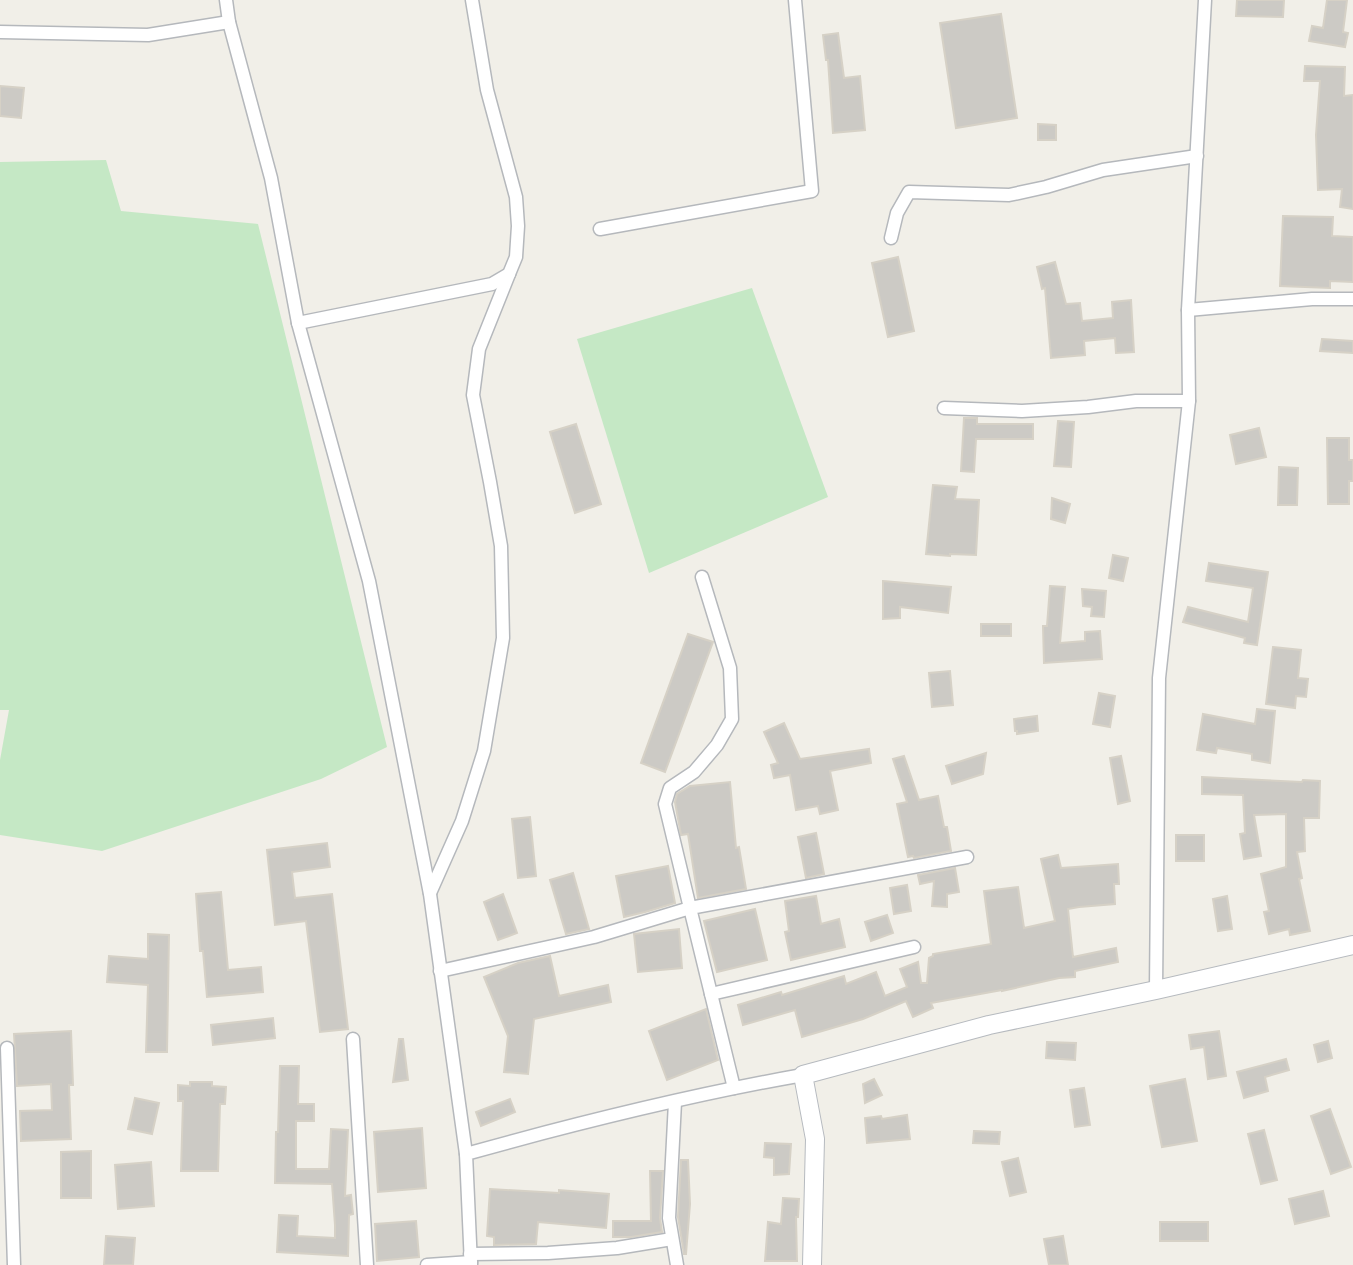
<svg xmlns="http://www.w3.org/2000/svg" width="1353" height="1265" viewBox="0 0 1353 1265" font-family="Lato,sans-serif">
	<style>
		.green { fill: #c5e8c5 }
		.building { fill: #cccac5; stroke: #d6d1c6; stroke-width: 2 }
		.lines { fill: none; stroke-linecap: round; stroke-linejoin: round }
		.street-casing { stroke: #b5b8bc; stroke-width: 15 }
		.secondary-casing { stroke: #b6babf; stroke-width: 20 }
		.street { stroke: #fff; stroke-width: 12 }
		.secondary { stroke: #fff; stroke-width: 18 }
	</style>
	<rect width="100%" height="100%" fill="#f1efe8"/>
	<g class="green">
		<polygon points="106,160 121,211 258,224 387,747 321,779 102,851 0,835 0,760 9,710 0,710 0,162"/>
		<polygon points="752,288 828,497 649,573 577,339"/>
	</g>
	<g class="building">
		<polygon points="1237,0 1284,0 1283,17 1236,16"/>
		<polygon points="1327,0 1347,0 1343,32 1348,33 1345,47 1309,41 1312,26 1323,28"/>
		<polygon points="1001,14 1017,118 956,128 940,23"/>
		<polygon points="838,33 844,78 860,76 865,130 833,133 828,60 826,60 823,35"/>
		<polygon points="1305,66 1345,67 1344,96 1353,95 1353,209 1340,207 1342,189 1318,190 1316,135 1320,81 1304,81"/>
		<polygon points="0,86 24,88 21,118 0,116"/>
		<polygon points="1038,124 1056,125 1056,140 1038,140"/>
		<polygon points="1283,216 1333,217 1332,236 1353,237 1353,282 1330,281 1330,288 1280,286"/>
		<polygon points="898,257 914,331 888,337 872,263"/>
		<polygon points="1055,262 1066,304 1080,303 1082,321 1113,318 1112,302 1131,300 1134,352 1116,353 1115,338 1084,341 1085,355 1051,358 1045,288 1042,289 1037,267"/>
		<polygon points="1322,339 1353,341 1353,353 1320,351"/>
		<polygon points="964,418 977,418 977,424 1033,424 1033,439 976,439 974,472 961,471"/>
		<polygon points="1058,421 1074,422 1071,467 1054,466"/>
		<polygon points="576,424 601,504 575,513 550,432"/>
		<polygon points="1259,428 1266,457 1236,464 1230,435"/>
		<polygon points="1327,438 1349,438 1349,460 1353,460 1353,481 1349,481 1349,504 1328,504"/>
		<polygon points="1279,467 1298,468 1297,505 1278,505"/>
		<polygon points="933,485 957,487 955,499 979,500 976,555 950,554 950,556 926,554"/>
		<polygon points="1052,498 1070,504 1065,523 1051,519"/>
		<polygon points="1113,555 1128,558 1123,581 1109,578"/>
		<polygon points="1209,563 1268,572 1257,645 1244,643 1245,638 1183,622 1188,607 1248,622 1253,588 1206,581"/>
		<polygon points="883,581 951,587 948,613 900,607 900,618 883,619"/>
		<polygon points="1050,586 1065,587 1060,643 1085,641 1085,632 1100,631 1102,659 1044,663 1043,626 1047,626"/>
		<polygon points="1082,589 1106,591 1104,617 1091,616 1092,607 1083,606"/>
		<rect x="981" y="624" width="30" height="12"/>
		<polygon points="688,634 713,642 665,772 641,763"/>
		<polygon points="1273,647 1301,650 1298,678 1308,679 1306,697 1296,696 1295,708 1266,704"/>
		<polygon points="950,671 953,705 932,707 929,673"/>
		<polygon points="1099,693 1115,696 1110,727 1093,724"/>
		<polygon points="1257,709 1275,711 1270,763 1252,760 1252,754 1217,748 1216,753 1197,750 1203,714 1255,724"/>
		<polygon points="1037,716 1038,731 1017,734 1017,731 1015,731 1014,719"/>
		<polygon points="784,723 800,759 869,749 871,763 830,771 838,810 820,814 818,806 796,810 790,775 774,778 771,765 778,763 764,732"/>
		<polygon points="986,753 983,774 952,784 946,766"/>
		<polygon points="904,756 919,800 938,796 944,827 947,827 951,851 914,858 913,856 908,857 897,804 907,802 893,759"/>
		<polygon points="1121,756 1130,801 1118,804 1110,758"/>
		<polygon points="1202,777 1302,782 1303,780 1320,781 1319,818 1304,818 1305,851 1297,852 1302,878 1299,879 1310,931 1290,935 1289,929 1269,934 1264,912 1269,911 1261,874 1286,867 1286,814 1254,815 1261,856 1244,859 1240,834 1245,833 1243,795 1202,794"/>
		<polygon points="730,782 736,848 739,847 746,889 698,898 688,834 681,835 675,802 677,794 690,786"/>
		<polygon points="530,817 536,876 518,878 512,819"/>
		<polygon points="816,833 824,874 806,878 798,837"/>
		<rect x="1176" y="835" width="28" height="26"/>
		<polygon points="327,843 330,867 292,872 295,898 332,894 348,1029 320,1032 306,921 275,925 267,850"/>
		<polygon points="1058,855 1061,868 1118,864 1119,884 1114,884 1115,904 1079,907 1068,909 1073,957 1116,948 1118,962 1075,971 1075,977 1059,978 1002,991 1002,990 931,1003 933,1008 913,1017 906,1001 863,1019 802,1037 795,1010 743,1025 738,1005 781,992 782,995 844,976 846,984 876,972 885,996 907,987 900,969 918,962 921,983 927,983 929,958 933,956 933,954 991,944 984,891 1018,887 1024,928 1055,921 1041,859"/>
		<polygon points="668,866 675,903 645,912 624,917 616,876"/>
		<polygon points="955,868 959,892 947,894 947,907 932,906 934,881 920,884 918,875"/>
		<polygon points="573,873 589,929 566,934 550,880"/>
		<polygon points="907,885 911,911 894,914 890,888"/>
		<polygon points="221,892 228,970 261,967 263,992 207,997 203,951 200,951 196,894"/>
		<polygon points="503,894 517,933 498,940 484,902"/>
		<polygon points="816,896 821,924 839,919 845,947 791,960 785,932 789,931 785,901"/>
		<polygon points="1227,896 1232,929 1218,931 1213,899"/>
		<polygon points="755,909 767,960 717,972 704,921"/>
		<polygon points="887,915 893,933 871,941 865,922"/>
		<polygon points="679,929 682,968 638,972 634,934"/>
		<polygon points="148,934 169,935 167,1052 146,1052 148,985 107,982 109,956 148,959"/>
		<polygon points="550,956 559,996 608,985 611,1002 534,1019 528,1074 504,1072 508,1036 484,977 518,963"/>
		<polygon points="706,1009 718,1060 667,1080 649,1031"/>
		<polygon points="273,1018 275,1038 213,1045 211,1025"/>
		<polygon points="71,1031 73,1085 69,1085 71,1139 21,1141 20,1111 52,1110 51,1084 17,1086 14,1034"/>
		<polygon points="1219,1031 1226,1076 1208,1079 1204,1047 1191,1049 1189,1035"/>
		<polygon points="399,1039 403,1039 408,1080 393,1082"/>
		<polygon points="1328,1041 1332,1058 1318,1062 1314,1045"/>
		<polygon points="1047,1042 1076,1043 1075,1060 1046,1058"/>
		<polygon points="1286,1059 1289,1070 1265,1077 1268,1091 1244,1098 1237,1072"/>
		<polygon points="280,1066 299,1066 298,1104 314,1104 314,1121 296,1121 296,1169 329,1169 331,1129 348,1130 345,1196 351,1195 353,1214 349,1215 348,1256 277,1252 279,1215 298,1216 297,1236 335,1238 335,1225 332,1184 275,1183 276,1132 278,1132"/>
		<polygon points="874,1079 882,1095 865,1103 863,1084"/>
		<polygon points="1185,1079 1197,1141 1162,1147 1150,1086"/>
		<polygon points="190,1082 212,1082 212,1086 226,1087 225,1104 220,1104 218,1171 181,1171 183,1101 178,1101 178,1085 190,1086"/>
		<polygon points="1084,1088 1090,1125 1075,1127 1070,1090"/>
		<polygon points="135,1098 159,1103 152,1134 128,1129"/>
		<polygon points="510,1099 515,1112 481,1126 476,1112"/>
		<polygon points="1330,1109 1351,1167 1331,1174 1311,1116"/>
		<polygon points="907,1115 910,1139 867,1143 865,1118 881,1116 882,1119"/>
		<polygon points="422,1128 426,1188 378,1192 374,1132"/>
		<polygon points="1264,1130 1277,1180 1261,1184 1248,1134"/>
		<polygon points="974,1131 1000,1132 999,1144 973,1143"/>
		<polygon points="765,1143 791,1144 789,1174 774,1175 774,1158 764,1157"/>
		<polygon points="91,1151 91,1198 61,1198 61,1152"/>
		<polygon points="1018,1158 1026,1192 1010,1196 1002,1162"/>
		<polygon points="681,1160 688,1160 690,1204 686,1254 684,1254 678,1217"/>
		<polygon points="151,1162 154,1206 118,1209 115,1165"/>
		<polygon points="650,1171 663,1171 660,1218 662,1232 631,1237 613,1237 613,1221 651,1221"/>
		<polygon points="490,1189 559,1193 559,1190 609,1194 606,1228 538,1222 536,1244 494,1245 494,1237 487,1236"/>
		<polygon points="1323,1191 1329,1216 1295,1224 1289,1199"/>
		<polygon points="783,1198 799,1199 798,1217 796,1217 797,1261 765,1261 768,1222 781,1224"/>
		<polygon points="416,1221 419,1257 377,1261 375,1224"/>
		<rect x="1160" y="1222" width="48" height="19"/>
		<polygon points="106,1236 135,1238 133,1265 104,1265"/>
		<polygon points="1063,1236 1068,1265 1049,1265 1044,1239"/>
	</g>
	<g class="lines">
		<defs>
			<g id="street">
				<polyline points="226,0 229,22 271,178 298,323 369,581 430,894 466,1154"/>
				<polyline points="0,32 148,35 229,22"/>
				<polyline points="600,229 812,191 795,0"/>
				<polyline points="891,238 897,213 909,192 1009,195 1046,187 1103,170 1197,156"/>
				<polyline points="1188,310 1312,299 1353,299"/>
				<polyline points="298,323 492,284 509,274 516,257 518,226 516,197 487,90 472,0"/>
				<polyline points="944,408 1022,411 1088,407 1136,401 1189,401"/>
				<polyline points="430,893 462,821 484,751 503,638 501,546 490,482 473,395 479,349 509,274"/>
				<polyline points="440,971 594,937 690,908 665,804 670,788 694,772 717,745 732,719 730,668 702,577"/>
				<polyline points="1156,990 1159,678 1189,401 1188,310 1205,0"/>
				<polyline points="711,994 914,947"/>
				<polyline points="353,1039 367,1265"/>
				<polyline points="7,1048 14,1265"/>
				<polyline points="734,1088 690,908 967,857"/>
				<polyline points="675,1102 669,1218 677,1265"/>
				<polyline points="470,1254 548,1253 617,1248 672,1239"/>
				<polyline points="427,1265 471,1262"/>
				<path d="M 471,1265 L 466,1154 C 577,1123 690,1095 803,1075"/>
			</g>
			<polyline id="secondary" points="812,1265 815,1139 803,1075 989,1025 1156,990 1353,945"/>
		</defs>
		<use href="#street" class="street-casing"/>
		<use href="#secondary" class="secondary-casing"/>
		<use href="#street" class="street"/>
		<use href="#secondary" class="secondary"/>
	</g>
</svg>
